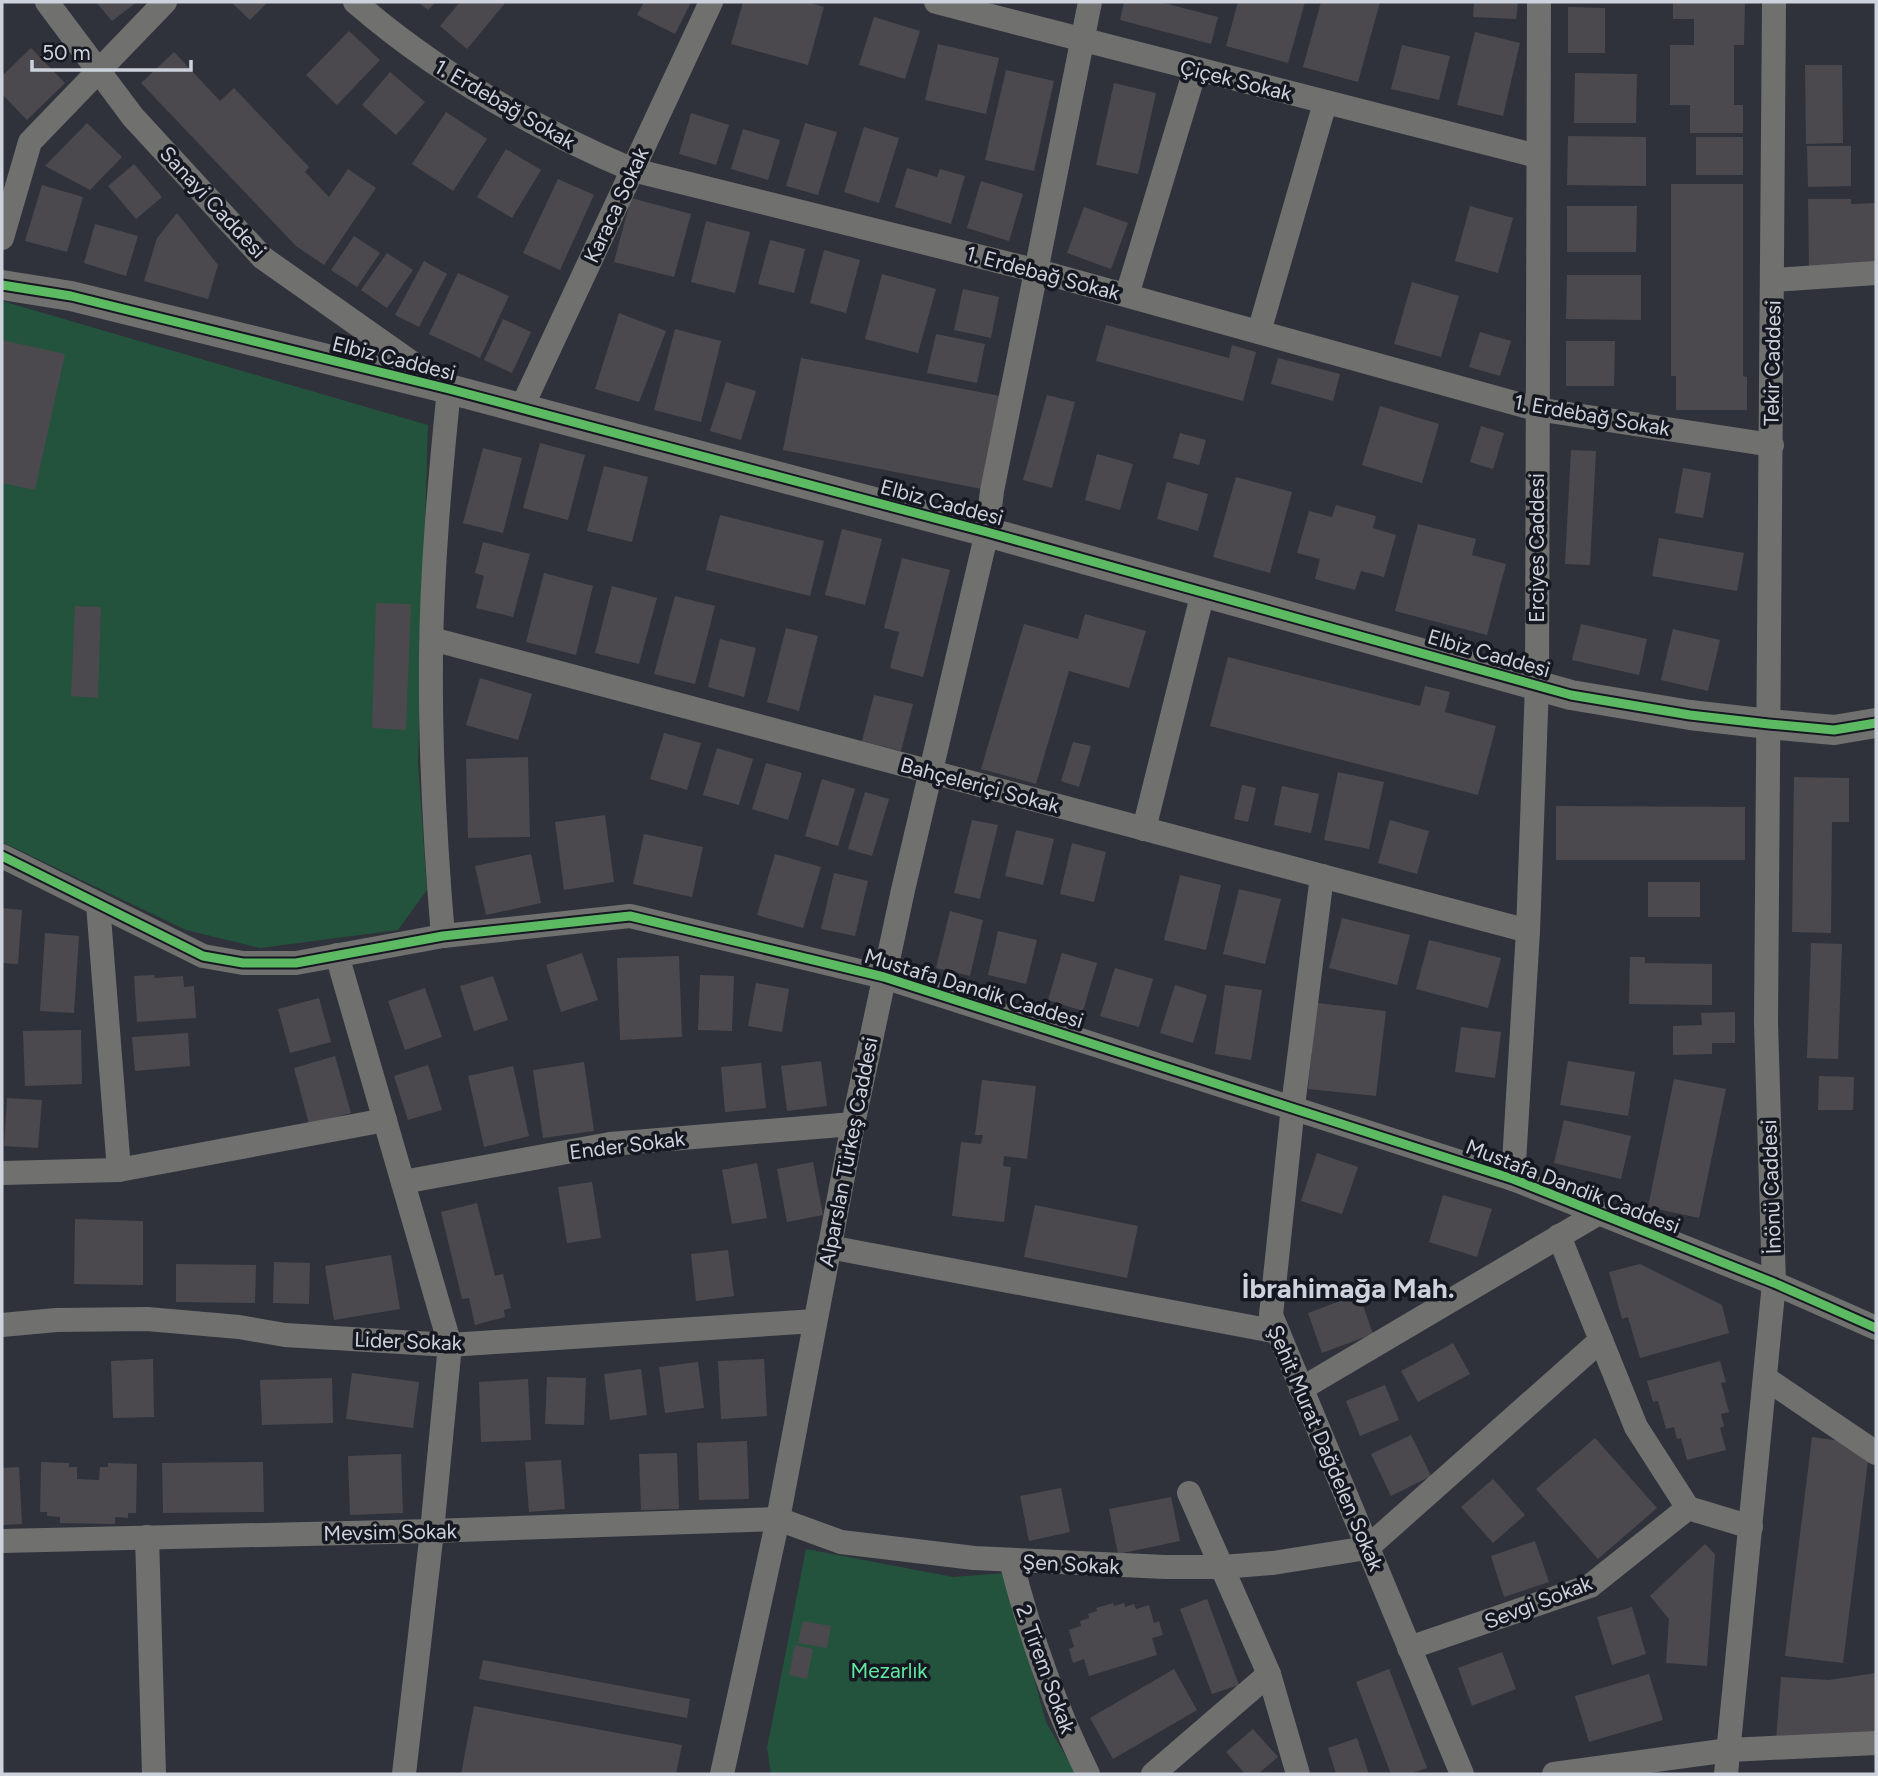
<svg xmlns="http://www.w3.org/2000/svg" width="1878" height="1776" viewBox="0 0 1878 1776" font-family="Figtree,sans-serif">
	<style>
		.green { fill: #23533c }
		.building { fill: #4b494e }
		.lines { fill: none; stroke-linecap: round; stroke-linejoin: round }
		.minor { stroke: #70706f; stroke-width: 24 }
		.tertiary { stroke: #70706f; stroke-width: 30 }
		.cycleway-casing { stroke: #151820; stroke-width: 13 }
		.cycleway { stroke: #5cba63; stroke-width: 9 }
		.labels { text-anchor: middle; dominant-baseline: central; stroke-width: 7; stroke-linejoin: round; paint-order: stroke }
		.street-label { font-size: 21px; fill: #cdd2dd; stroke: #151820 }
		.park-label { font-size: 21px; fill: #61e9a2; stroke: #151820 }
		.district-label { font-size: 28px; font-weight: bold; fill: #cdd2dd; stroke: #151820 }
	</style>
	<rect width="100%" height="100%" fill="#2f323b"/>
	<g class="green">
		<polygon points="2,301 428,425 418,763 427,890 398,930 260,948 186,930 2,842"/>
		<polygon points="806,1549 953,1577 1005,1573 1046,1722 1076,1774 771,1774 767,1748"/>
	</g>
	<g class="building">
		<polygon points="96,2 137,2 112,21"/>
		<polygon points="231,2 268,2 250,20"/>
		<polygon points="418,2 436,2 428,10"/>
		<polygon points="460,2 506,2 467,49 440,26"/>
		<polygon points="644,2 691,2 675,34 637,15"/>
		<polygon points="743,2 807,2 824,7 808,65 731,44"/>
		<polygon points="1124,2 1160,2 1218,17 1211,44 1120,20"/>
		<polygon points="1238,2 1305,2 1288,63 1226,46"/>
		<polygon points="1321,2 1380,2 1358,82 1303,67"/>
		<polygon points="1474,2 1518,2 1516,19 1473,17"/>
		<polygon points="1673,2 1745,2 1744,45 1734,45 1734,105 1743,105 1743,133 1690,133 1690,105 1670,105 1670,45 1694,45 1694,19 1673,19"/>
		<polygon points="1568,7 1605,8 1605,53 1568,53"/>
		<polygon points="874,17 920,31 905,79 859,65"/>
		<polygon points="349,31 380,60 337,105 306,75"/>
		<polygon points="1475,32 1520,43 1503,116 1457,105"/>
		<polygon points="938,44 999,58 986,114 925,100"/>
		<polygon points="1402,45 1450,56 1439,100 1391,89"/>
		<polygon points="31,48 65,83 27,120 2,94 2,76"/>
		<polygon points="174,52 220,101 234,88 309,167 305,172 329,197 348,169 376,188 324,265 296,246 141,83"/>
		<polygon points="1805,65 1842,65 1843,143 1806,144"/>
		<polygon points="1006,70 1054,81 1034,171 985,160"/>
		<polygon points="390,72 425,102 396,135 362,105"/>
		<polygon points="1575,73 1637,74 1636,123 1574,123"/>
		<polygon points="1114,83 1156,93 1138,174 1096,165"/>
		<polygon points="446,112 487,139 453,191 412,164"/>
		<polygon points="691,113 729,125 716,165 679,154"/>
		<polygon points="87,123 122,157 90,190 45,166"/>
		<polygon points="805,123 837,132 818,195 786,186"/>
		<polygon points="864,127 899,138 879,203 844,192"/>
		<polygon points="743,129 780,140 768,180 731,169"/>
		<polygon points="1568,136 1646,137 1646,186 1567,185"/>
		<rect x="1696" y="137" width="47" height="38"/>
		<polygon points="1807,146 1851,146 1851,186 1808,187"/>
		<polygon points="506,149 541,170 512,218 477,197"/>
		<polygon points="134,164 162,197 136,219 108,186"/>
		<polygon points="907,168 937,177 940,169 965,176 951,224 895,207"/>
		<polygon points="558,179 594,195 560,270 523,253"/>
		<polygon points="981,181 1023,194 1009,241 967,228"/>
		<polygon points="1671,184 1743,184 1743,376 1747,377 1747,410 1676,410 1676,376 1671,376"/>
		<polygon points="42,185 83,197 67,252 25,241"/>
		<polygon points="631,198 691,214 674,277 614,262"/>
		<polygon points="1808,199 1851,199 1851,204 1875,203 1876,268 1809,269"/>
		<polygon points="1470,206 1513,218 1498,273 1455,261"/>
		<polygon points="1567,206 1637,206 1636,252 1567,252"/>
		<polygon points="1084,207 1128,223 1111,269 1067,253"/>
		<polygon points="177,213 218,265 208,299 144,281 157,238"/>
		<polygon points="706,221 750,232 735,293 691,282"/>
		<polygon points="95,224 138,236 126,276 84,263"/>
		<polygon points="354,236 380,253 357,287 331,270"/>
		<polygon points="770,240 805,249 794,293 758,284"/>
		<polygon points="824,250 860,260 846,313 810,303"/>
		<polygon points="387,253 413,270 387,308 361,290"/>
		<polygon points="424,261 447,274 419,327 395,315"/>
		<polygon points="458,273 509,296 480,358 429,334"/>
		<polygon points="882,274 936,289 918,353 865,339"/>
		<polygon points="1567,275 1641,275 1641,320 1566,319"/>
		<polygon points="1412,282 1459,296 1441,357 1394,344"/>
		<polygon points="963,289 999,297 991,338 954,330"/>
		<polygon points="619,313 666,331 639,402 595,389"/>
		<polygon points="503,319 531,332 512,373 484,360"/>
		<polygon points="1106,325 1229,358 1232,345 1256,352 1243,401 1096,361"/>
		<polygon points="675,329 721,341 701,422 654,410"/>
		<polygon points="1480,332 1511,341 1500,376 1469,367"/>
		<polygon points="936,334 985,344 977,383 927,373"/>
		<polygon points="2,340 65,354 35,490 2,483"/>
		<polygon points="1566,341 1615,341 1614,386 1566,386"/>
		<polygon points="801,358 1011,398 992,491 783,450"/>
		<polygon points="1278,358 1340,374 1333,401 1271,384"/>
		<polygon points="726,382 756,391 741,440 710,431"/>
		<polygon points="1047,395 1075,402 1052,488 1023,480"/>
		<polygon points="1380,406 1439,424 1422,483 1362,465"/>
		<polygon points="1481,426 1504,433 1493,469 1470,462"/>
		<polygon points="1180,433 1206,440 1199,465 1173,458"/>
		<polygon points="540,443 585,455 568,520 523,508"/>
		<polygon points="483,448 522,458 503,533 463,523"/>
		<polygon points="1571,450 1596,451 1590,565 1565,564"/>
		<polygon points="1097,454 1133,464 1120,510 1085,500"/>
		<polygon points="604,466 648,477 632,542 587,531"/>
		<polygon points="1683,468 1711,473 1703,518 1675,513"/>
		<polygon points="1236,477 1292,492 1270,573 1213,557"/>
		<polygon points="1167,482 1208,494 1198,531 1157,519"/>
		<polygon points="1336,505 1376,516 1373,528 1396,535 1384,577 1361,571 1355,590 1315,579 1320,559 1297,553 1309,511 1332,517"/>
		<polygon points="720,515 824,541 810,596 706,570"/>
		<polygon points="1418,524 1476,539 1472,555 1506,564 1487,635 1395,611"/>
		<polygon points="842,529 882,539 865,605 825,595"/>
		<polygon points="1659,538 1744,553 1737,591 1652,576"/>
		<polygon points="483,542 530,554 513,617 476,608 484,576 475,573"/>
		<polygon points="902,558 950,570 923,677 890,668 899,632 884,628"/>
		<polygon points="544,573 593,586 576,655 526,642"/>
		<polygon points="612,586 657,598 639,664 595,653"/>
		<polygon points="675,596 715,606 695,684 654,674"/>
		<polygon points="376,603 411,604 406,730 372,728"/>
		<polygon points="75,606 101,607 98,698 71,696"/>
		<polygon points="1085,614 1146,631 1129,688 1069,671 1036,784 981,769 1024,624 1078,639"/>
		<polygon points="1581,624 1647,639 1639,675 1572,660"/>
		<polygon points="786,628 818,636 799,711 767,702"/>
		<polygon points="1673,629 1720,640 1708,691 1661,680"/>
		<polygon points="720,639 756,648 744,697 708,687"/>
		<polygon points="1228,657 1420,706 1425,686 1450,692 1445,712 1496,726 1478,795 1210,726"/>
		<polygon points="480,678 532,694 518,740 466,725"/>
		<polygon points="874,695 913,704 901,751 862,741"/>
		<polygon points="664,733 701,743 687,790 650,779"/>
		<polygon points="1073,742 1091,746 1079,787 1061,781"/>
		<polygon points="717,748 753,759 739,805 703,795"/>
		<polygon points="528,757 530,837 468,838 466,759"/>
		<polygon points="766,763 802,773 788,820 752,809"/>
		<polygon points="1338,772 1384,782 1369,849 1324,840"/>
		<polygon points="1794,777 1849,778 1849,822 1832,822 1831,933 1792,932"/>
		<polygon points="822,779 855,789 838,846 805,836"/>
		<polygon points="1242,785 1256,788 1248,822 1234,819"/>
		<polygon points="1282,786 1319,794 1311,833 1274,825"/>
		<polygon points="865,792 889,799 872,856 848,849"/>
		<polygon points="1556,806 1745,807 1745,860 1556,860"/>
		<polygon points="605,815 614,882 564,890 555,822"/>
		<polygon points="972,820 998,825 980,899 954,893"/>
		<polygon points="1390,820 1429,831 1417,874 1378,863"/>
		<polygon points="1016,830 1054,839 1043,885 1005,876"/>
		<polygon points="644,834 703,847 692,897 633,884"/>
		<polygon points="1072,843 1106,852 1094,902 1060,894"/>
		<polygon points="531,854 541,903 486,915 475,866"/>
		<polygon points="775,854 821,867 803,928 757,915"/>
		<polygon points="834,873 868,881 855,936 821,929"/>
		<polygon points="1180,875 1221,885 1206,950 1164,940"/>
		<rect x="1648" y="882" width="52" height="35"/>
		<polygon points="1239,889 1281,899 1265,964 1223,954"/>
		<polygon points="2,908 22,910 18,964 2,963"/>
		<polygon points="950,911 983,920 970,976 936,968"/>
		<polygon points="1342,918 1410,935 1397,985 1329,968"/>
		<polygon points="998,931 1037,940 1026,984 988,975"/>
		<polygon points="45,933 79,936 74,1013 40,1011"/>
		<polygon points="1429,940 1501,958 1488,1008 1416,989"/>
		<polygon points="1811,943 1842,944 1838,1059 1807,1058"/>
		<polygon points="582,953 598,1000 561,1012 546,965"/>
		<polygon points="1062,953 1097,963 1083,1011 1048,1000"/>
		<polygon points="679,956 682,1037 620,1040 617,958"/>
		<polygon points="1630,957 1645,957 1645,963 1712,964 1712,1005 1629,1004"/>
		<polygon points="1115,968 1153,979 1139,1027 1100,1016"/>
		<polygon points="154,975 155,978 183,976 184,987 194,986 196,1018 137,1022 134,976"/>
		<polygon points="700,975 734,976 732,1031 698,1030"/>
		<polygon points="493,976 508,1020 474,1031 460,986"/>
		<polygon points="756,983 789,989 782,1032 748,1026"/>
		<polygon points="1175,985 1207,995 1193,1043 1160,1033"/>
		<polygon points="1225,985 1262,990 1251,1060 1215,1054"/>
		<polygon points="425,988 442,1037 405,1050 388,1001"/>
		<polygon points="319,998 331,1042 290,1053 278,1009"/>
		<polygon points="1317,1003 1386,1011 1376,1096 1308,1089"/>
		<polygon points="1735,1012 1735,1043 1712,1043 1712,1054 1673,1055 1673,1026 1702,1025 1701,1013"/>
		<polygon points="1461,1027 1501,1032 1495,1078 1455,1072"/>
		<polygon points="81,1030 82,1084 25,1086 23,1031"/>
		<polygon points="188,1033 190,1066 135,1071 132,1037"/>
		<polygon points="335,1056 351,1113 309,1124 294,1068"/>
		<polygon points="821,1061 827,1106 787,1111 781,1066"/>
		<polygon points="1568,1061 1635,1072 1628,1116 1560,1105"/>
		<polygon points="584,1062 594,1131 543,1138 533,1070"/>
		<polygon points="761,1063 766,1108 725,1112 721,1067"/>
		<polygon points="428,1065 442,1110 408,1120 394,1076"/>
		<polygon points="513,1066 529,1136 484,1147 468,1076"/>
		<polygon points="1819,1076 1854,1077 1853,1110 1818,1110"/>
		<polygon points="1674,1079 1726,1089 1699,1218 1648,1207"/>
		<polygon points="982,1080 1036,1086 1027,1159 1004,1156 1003,1166 1011,1167 1004,1222 952,1216 961,1142 981,1144 983,1135 975,1135"/>
		<polygon points="7,1098 42,1100 38,1148 4,1146"/>
		<polygon points="1564,1120 1631,1136 1621,1179 1554,1163"/>
		<polygon points="1317,1153 1358,1167 1342,1214 1301,1201"/>
		<polygon points="813,1162 823,1215 787,1222 777,1169"/>
		<polygon points="757,1163 767,1218 732,1224 722,1170"/>
		<polygon points="592,1182 601,1238 567,1243 558,1187"/>
		<polygon points="1443,1195 1492,1209 1477,1257 1429,1242"/>
		<polygon points="477,1203 495,1276 503,1274 511,1308 504,1310 505,1317 475,1325 469,1298 462,1299 441,1212"/>
		<polygon points="1035,1205 1138,1226 1127,1278 1024,1257"/>
		<polygon points="75,1219 143,1221 143,1285 74,1284"/>
		<polygon points="728,1250 734,1296 696,1301 691,1254"/>
		<polygon points="391,1255 400,1309 334,1320 325,1266"/>
		<polygon points="274,1262 310,1263 309,1304 273,1303"/>
		<polygon points="176,1264 256,1265 255,1303 176,1302"/>
		<polygon points="1640,1264 1722,1305 1729,1333 1640,1358 1628,1317 1622,1319 1609,1272"/>
		<polygon points="1359,1294 1373,1334 1322,1353 1308,1313"/>
		<polygon points="1453,1343 1470,1374 1418,1402 1401,1371"/>
		<polygon points="153,1359 154,1417 113,1418 111,1361"/>
		<polygon points="764,1359 767,1416 721,1419 718,1361"/>
		<polygon points="1720,1361 1726,1382 1721,1383 1729,1412 1721,1414 1724,1426 1720,1428 1726,1450 1687,1460 1681,1438 1677,1439 1674,1427 1666,1429 1658,1401 1653,1402 1647,1381"/>
		<polygon points="698,1362 704,1408 665,1413 659,1367"/>
		<polygon points="641,1369 647,1415 610,1420 604,1374"/>
		<polygon points="352,1373 419,1382 413,1428 346,1419"/>
		<polygon points="547,1377 586,1378 584,1425 545,1424"/>
		<polygon points="332,1378 333,1423 262,1425 260,1380"/>
		<polygon points="528,1379 531,1440 481,1442 479,1382"/>
		<polygon points="1385,1385 1399,1420 1360,1436 1346,1401"/>
		<polygon points="1411,1435 1431,1476 1391,1496 1371,1454"/>
		<polygon points="1812,1437 1870,1445 1843,1663 1785,1656"/>
		<polygon points="1595,1438 1657,1508 1598,1559 1536,1489"/>
		<polygon points="747,1441 749,1499 699,1500 697,1443"/>
		<polygon points="677,1453 679,1509 641,1510 639,1454"/>
		<polygon points="401,1454 403,1513 350,1515 348,1456"/>
		<polygon points="561,1460 565,1509 529,1512 525,1462"/>
		<polygon points="41,1462 69,1463 69,1467 77,1467 77,1479 99,1480 100,1467 108,1467 108,1463 137,1464 136,1513 128,1513 128,1518 115,1517 115,1524 60,1523 60,1517 47,1516 47,1512 40,1512"/>
		<polygon points="263,1462 264,1512 163,1513 162,1463"/>
		<polygon points="19,1467 22,1524 2,1525 2,1468"/>
		<polygon points="1493,1479 1525,1515 1493,1543 1461,1507"/>
		<polygon points="1061,1488 1070,1532 1029,1541 1020,1496"/>
		<polygon points="1171,1497 1180,1541 1118,1554 1109,1509"/>
		<polygon points="1535,1541 1549,1582 1504,1597 1491,1556"/>
		<polygon points="1705,1544 1715,1554 1707,1666 1666,1663 1669,1619 1650,1596"/>
		<polygon points="1207,1599 1239,1685 1212,1694 1180,1609"/>
		<polygon points="1113,1603 1114,1606 1124,1603 1125,1607 1134,1604 1136,1609 1149,1605 1154,1623 1159,1621 1163,1635 1152,1638 1157,1655 1089,1676 1084,1659 1073,1663 1069,1649 1074,1647 1069,1630 1081,1626 1080,1621 1089,1618 1088,1614 1097,1611 1096,1608"/>
		<polygon points="1632,1607 1646,1654 1612,1665 1597,1617"/>
		<polygon points="803,1621 831,1626 827,1648 798,1643"/>
		<polygon points="795,1645 813,1649 807,1679 789,1675"/>
		<polygon points="1502,1652 1516,1689 1472,1706 1458,1668"/>
		<polygon points="483,1660 690,1699 687,1718 479,1679"/>
		<polygon points="1174,1669 1197,1710 1113,1759 1090,1718"/>
		<polygon points="1389,1669 1427,1768 1410,1774 1391,1774 1356,1682"/>
		<polygon points="1876,1673 1876,1737 1776,1740 1781,1677 1829,1680"/>
		<polygon points="1649,1674 1663,1720 1589,1742 1575,1696"/>
		<polygon points="474,1706 682,1745 676,1774 461,1774"/>
		<polygon points="1253,1729 1278,1757 1258,1774 1245,1774 1226,1752"/>
		<polygon points="1357,1738 1369,1774 1336,1774 1328,1748"/>
	</g>
	<g class="lines">
		<g class="minor">
			<path d="M 47,2 L 133,117 L 263,258 L 449,389 C 440,478 432,566 431,655 C 430,749 435,842 443,936"/>
			<path d="M 355,2 C 438,74 532,127 633,170 L 1038,271 L 1536,409 L 1772,445"/>
			<polyline points="936,2 1537,156"/>
			<polyline points="2,238 30,142 165,2"/>
			<polyline points="1773,280 1876,273"/>
			<polyline points="1127,295 1195,70"/>
			<polyline points="1259,332 1325,103"/>
			<polyline points="521,409 711,2"/>
			<polyline points="432,639 1528,931"/>
			<polyline points="1144,829 1203,592"/>
			<polyline points="2,856 203,956 243,963 296,963 443,936 630,916 884,977 1513,1179 1774,1283 1876,1328"/>
			<polyline points="1322,876 1293,1106 1271,1315 1462,1774"/>
			<polyline points="98,904 119,1170"/>
			<polyline points="337,955 450,1345 432,1531 404,1774"/>
			<polyline points="2,1173 119,1170 385,1120"/>
			<polyline points="1513,1179 1528,931 1537,685 1539,2"/>
			<polyline points="403,1182 610,1144 853,1124"/>
			<polyline points="1559,1236 1636,1427 1688,1508 1751,1527"/>
			<polyline points="829,1247 1278,1332"/>
			<polyline points="2,1325 56,1320 147,1319 239,1327 285,1335 450,1345 815,1321"/>
			<polyline points="1765,1378 1876,1453"/>
			<polyline points="1301,1389 1599,1213"/>
			<polyline points="1189,1493 1269,1674 1298,1774"/>
			<polyline points="147,1537 154,1774"/>
			<polyline points="2,1541 432,1531 778,1519 841,1542 974,1558 1165,1567 1222,1567 1273,1563 1367,1548 1601,1340"/>
			<path d="M 1011,1561 C 1030,1635 1054,1705 1088,1774"/>
			<polyline points="1409,1648 1590,1586 1688,1508"/>
			<polyline points="722,1774 778,1519 853,1124 903,890 987,532 992,491 1090,2"/>
			<polyline points="1153,1774 1269,1674"/>
			<polyline points="1554,1774 1729,1750 1876,1743"/>
			<polyline points="1726,1774 1774,1283 1766,1023 1774,2"/>
		</g>
		<polyline class="tertiary" points="2,285 71,296 449,389 987,532 1571,695 1690,715 1769,724 1834,730 1876,723"/>
		<defs>
			<g id="cycleway">
				<polyline points="2,285 71,296 449,389 987,532 1571,695 1690,715 1769,724 1834,730 1876,723"/>
				<polyline points="2,856 203,956 243,963 296,963 443,936 630,916 884,977 1513,1179 1774,1283 1876,1328"/>
			</g>
		</defs>
		<use href="#cycleway" class="cycleway-casing"/>
		<use href="#cycleway" class="cycleway"/>
	</g>
	<g class="labels">
		<g class="street-label">
			<text transform="translate(1236 80) rotate(14)">Çiçek Sokak</text>
			<text transform="translate(505 104) rotate(30)">1. Erdebağ Sokak</text>
			<text transform="translate(213 202) rotate(47)">Sanayi Caddesi</text>
			<text transform="translate(616 205) rotate(-65)">Karaca Sokak</text>
			<text transform="translate(1043 273) rotate(15)">1. Erdebağ Sokak</text>
			<text transform="translate(394 358) rotate(14)">Elbiz Caddesi</text>
			<text transform="translate(1772 363) rotate(-89)">Tekir Caddesi</text>
			<text transform="translate(1592 415) rotate(10)">1. Erdebağ Sokak</text>
			<text transform="translate(942 502) rotate(15)">Elbiz Caddesi</text>
			<text transform="translate(1536 548) rotate(-90)">Erciyes Caddesi</text>
			<text transform="translate(1489 653) rotate(16)">Elbiz Caddesi</text>
			<text transform="translate(980 785) rotate(15)">Bahçeleriçi Sokak</text>
			<text transform="translate(974 988) rotate(17)">Mustafa Dandik Caddesi</text>
			<text transform="translate(627 1145) rotate(-7)">Ender Sokak</text>
			<text transform="translate(848 1152) rotate(-79)">Alparslan Türkeş Caddesi</text>
			<text transform="translate(1573 1186) rotate(21)">Mustafa Dandik Caddesi</text>
			<text transform="translate(1771 1187) rotate(-92)">İnönü Caddesi</text>
			<text transform="translate(408 1341) rotate(2)">Lider Sokak</text>
			<text transform="translate(1326 1448) rotate(67)">Şehit Murat Dağdelen Sokak</text>
			<text transform="translate(390 1532) rotate(-1)">Mevsim Sokak</text>
			<text transform="translate(1071 1564) rotate(3)">Şen Sokak</text>
			<text transform="translate(1538 1602) rotate(-21)">Sevgi Sokak</text>
			<text transform="translate(1046 1669) rotate(70)">2. Tirem Sokak</text>
		</g>
		<g class="park-label">
			<text x="889" y="1670">Mezarlık</text>
		</g>
		<g class="district-label">
			<text x="1348" y="1288">İbrahimağa Mah.</text>
		</g>
	</g>
	<rect width="1878" height="1776" fill="none" stroke="#cdd2dd" stroke-width="7"/>
	<path d="M32 60v10h159v-10" fill="none" stroke="#cdd2dd" stroke-width="3.5"/>
	<text x="42" y="60" font-size="21" fill="#cdd2dd" stroke="#151820" stroke-width="5" paint-order="stroke">50 m</text>
</svg>
